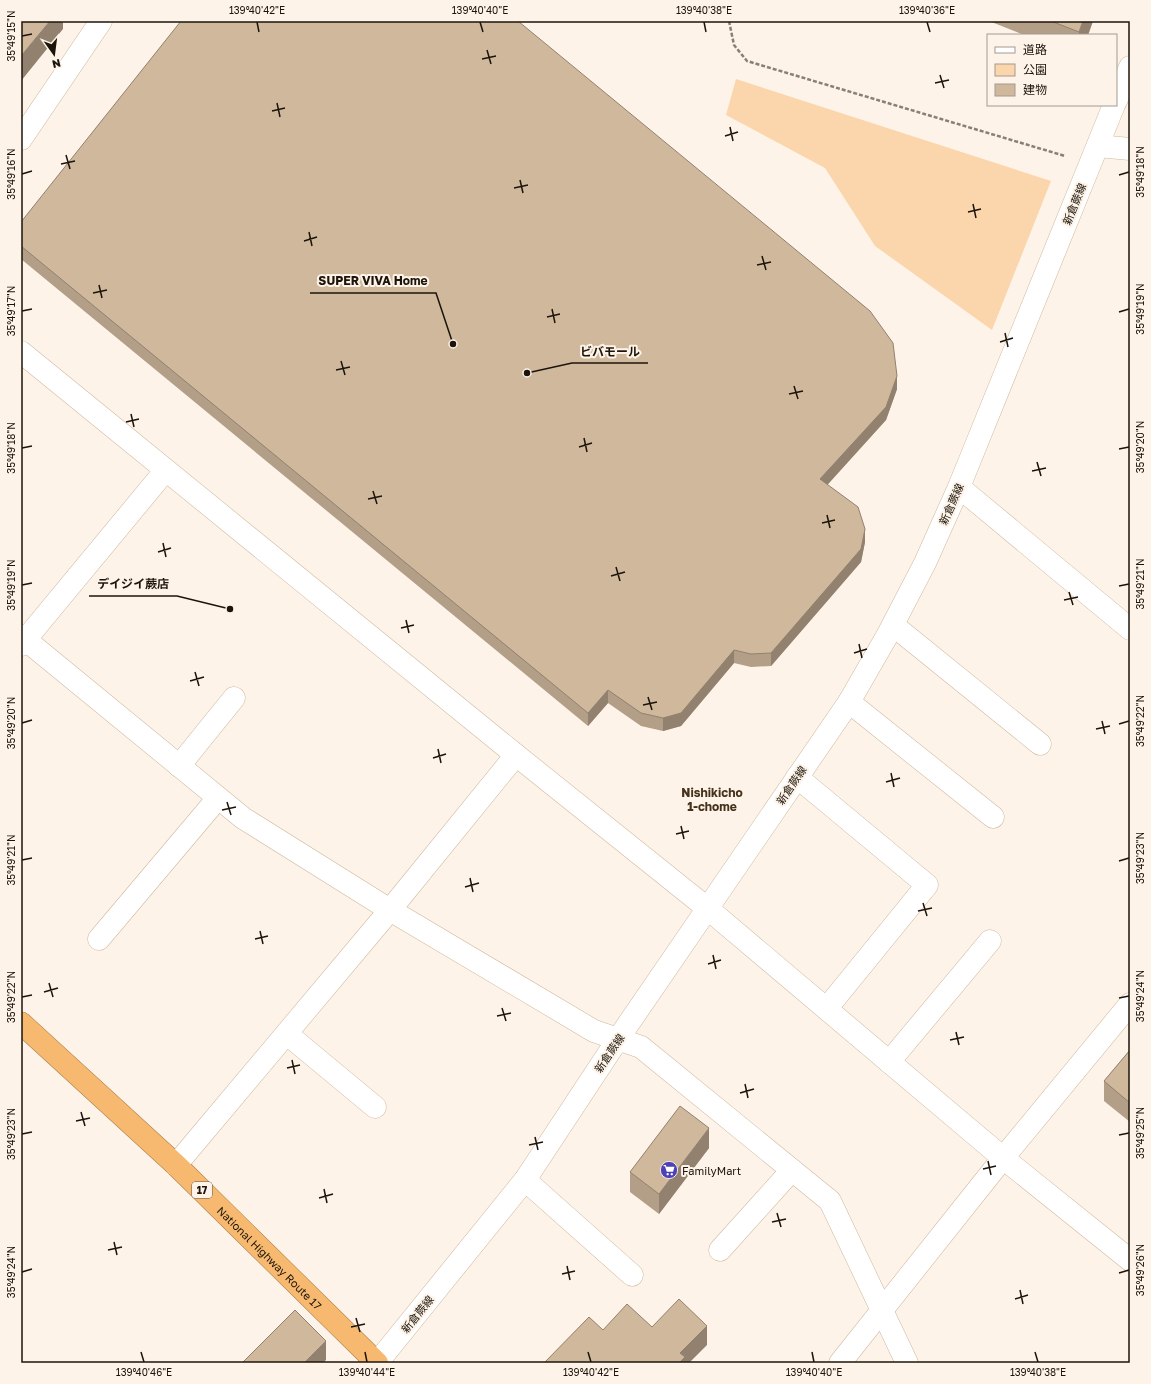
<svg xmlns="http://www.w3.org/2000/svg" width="1151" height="1384" viewBox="0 0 1151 1384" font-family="'Golos Text','Noto Sans JP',sans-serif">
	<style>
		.green { fill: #fbd6ac }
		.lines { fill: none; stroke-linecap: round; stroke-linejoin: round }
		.street-casing { stroke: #cfb89d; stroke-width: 23 }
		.secondary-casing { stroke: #cfb89d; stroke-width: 23 }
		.highway-casing { stroke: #aa7f4c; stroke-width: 23 }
		.path { stroke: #887f75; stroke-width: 2.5; stroke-dasharray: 4 2; stroke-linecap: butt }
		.street { stroke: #fff; stroke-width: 22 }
		.secondary { stroke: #fff; stroke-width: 22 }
		.highway { stroke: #f6b96f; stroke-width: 22 }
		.wall { fill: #b39e87 }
		.shaded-wall { fill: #92816e }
		.building { fill: #d0b89d; stroke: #92816e }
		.ticks { fill: none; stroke: #1c140a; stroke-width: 1.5 }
		.labels { text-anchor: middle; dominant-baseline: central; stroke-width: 4; stroke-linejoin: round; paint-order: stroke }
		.shield { fill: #fdf3e8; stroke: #60574d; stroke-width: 1 }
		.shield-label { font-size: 10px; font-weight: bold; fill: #1c140a }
		.street-label { font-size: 11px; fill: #1c140a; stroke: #fdf3e8 }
		.poi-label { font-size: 11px; fill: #1c140a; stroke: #fdf3e8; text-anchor: start }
		.neighbourhood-label { font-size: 12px; font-weight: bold; fill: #45321b; stroke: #fdf3e8 }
		.leader { fill: none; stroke: #1c140a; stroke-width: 1.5 }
		.callout-dot { fill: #1c140a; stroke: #fdf3e8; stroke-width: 1.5 }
		.callout-label { font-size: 12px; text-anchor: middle; font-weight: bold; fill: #1c140a; stroke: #fdf3e8; stroke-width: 4; stroke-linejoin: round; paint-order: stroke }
		.neatline { fill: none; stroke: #1c140a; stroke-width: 1.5 }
		.ticks-label { font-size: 10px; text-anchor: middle; fill: #1c140a }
	</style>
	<rect width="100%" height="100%" fill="#fdf3e8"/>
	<polygon class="green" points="736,79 1051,181 992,330 875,246 825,168 726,115"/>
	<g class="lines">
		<defs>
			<g id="street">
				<polyline points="21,139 101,21"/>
				<polyline points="959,487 1130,629"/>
				<polyline points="893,625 1040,744"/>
				<polyline points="21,636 243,818 390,910 594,1031 641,1047 830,1201 907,1363"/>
				<polyline points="21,645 165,471"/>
				<polyline points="849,702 993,817"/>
				<polyline points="179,766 234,698"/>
				<polyline points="797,777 927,885 827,1008"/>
				<polyline points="99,939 218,798"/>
				<polyline points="287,1034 375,1107"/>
				<polyline points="889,1062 990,941"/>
				<polyline points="176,1165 390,910 516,755"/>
				<polyline points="525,1180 632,1275"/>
				<polyline points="720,1250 792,1170"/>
				<polyline points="840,1363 1003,1158 1130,1004"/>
			</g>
			<g id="secondary">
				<polyline points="1116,101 1130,67"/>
				<polyline points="1098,146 1130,149"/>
				<polyline points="21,352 516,755 707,908 1003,1158 1130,1260"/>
				<polyline points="377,1363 525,1180 618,1039 849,702 887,636 925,563 959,487 1114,105"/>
			</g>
			<g id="highway">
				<path id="s1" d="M 21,1023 L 176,1165 L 377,1363"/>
			</g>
		</defs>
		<use href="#street" class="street-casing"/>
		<use href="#secondary" class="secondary-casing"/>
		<use href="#highway" class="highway-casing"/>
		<polyline class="path" points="729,21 734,45 747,61 1065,156"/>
		<use href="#street" class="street"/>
		<use href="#secondary" class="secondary"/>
		<use href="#highway" class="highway"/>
	</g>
	<g class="wall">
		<polygon points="989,21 1093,21 1088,35 1024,35"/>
		<polygon points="21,222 897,389 886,420 827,485 865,542 861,562 771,666 751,667 734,663 681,726 663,731 641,726 608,703 588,726 21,259"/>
		<polygon points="1130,1050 1130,1122 1104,1101 1104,1081"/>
		<polygon points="709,1148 659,1214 630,1192 630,1172"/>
	</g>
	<g class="shaded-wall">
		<polygon points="50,21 63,21 63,29 21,81 21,56"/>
		<polygon points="1083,21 1093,21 1088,35 1079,35 1079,32"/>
		<polygon points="897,376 897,389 886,420 820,493 820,479"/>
		<polygon points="865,529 865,542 861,562 771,666 771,653"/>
		<polygon points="734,650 734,663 681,726 663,731 663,718"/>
		<polygon points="608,690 608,703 588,726 588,713"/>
		<polygon points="709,1128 709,1148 659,1214 659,1194"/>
		<polygon points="707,1326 707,1345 689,1363 679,1363 680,1353"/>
		<polygon points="326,1341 326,1360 323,1363 304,1363"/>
	</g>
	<g class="building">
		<polygon points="21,21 50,21 21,56"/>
		<polygon points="181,21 518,21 870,311 893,343 897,376 886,407 820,479 858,507 865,529 861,549 771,653 751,654 734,650 681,713 663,718 641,713 608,690 588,713 21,246 21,222"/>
		<polygon points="1051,21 1083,21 1079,32"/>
		<polygon points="1130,1050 1130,1103 1104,1081"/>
		<polygon points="680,1106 709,1128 659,1194 630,1172"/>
		<polygon points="679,1299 707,1326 680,1353 685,1357 679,1363 544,1363 589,1317 603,1330 627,1304 652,1327"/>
		<polygon points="295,1310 326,1341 304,1363 242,1363"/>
	</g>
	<path class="ticks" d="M 257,22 L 259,32M 480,22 L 483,32M 704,22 L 706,32M 927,22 L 930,32M 22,36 L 32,34M 487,50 L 491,64M 482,59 L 496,56M 940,75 L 944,88M 935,83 L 949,80M 277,103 L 280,117M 272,111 L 285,108M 730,127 L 733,141M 725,136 L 738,132M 66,155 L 70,169M 61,164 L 75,161M 22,174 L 32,171M 1119,175 L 1129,172M 520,180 L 523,193M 514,188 L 528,185M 973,204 L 976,218M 968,212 L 981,209M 309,232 L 312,246M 304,241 L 317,237M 762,256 L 766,270M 757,265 L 771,262M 99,285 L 102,298M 93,293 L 107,290M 552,309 L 555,323M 22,311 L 32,309M 1119,312 L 1129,309M 547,317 L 560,314M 1005,333 L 1008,347M 1000,342 L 1013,338M 341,361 L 345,375M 336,370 L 350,367M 794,386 L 798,399M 789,394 L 803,391M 131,414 L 134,427M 126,422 L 139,419M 584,438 L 587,452M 579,447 L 592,443M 22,448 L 32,446M 1119,449 L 1129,447M 1037,462 L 1041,476M 1032,471 L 1046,468M 373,491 L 377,504M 368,499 L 382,496M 827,515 L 830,528M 822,523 L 835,520M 163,543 L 166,557M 158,552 L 171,548M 616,567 L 620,581M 611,576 L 625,572M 22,585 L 32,583M 1119,586 L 1129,584M 1069,592 L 1073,605M 1064,600 L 1078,597M 406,620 L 409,633M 401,628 L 414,625M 859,644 L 862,658M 854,653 L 867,649M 195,672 L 199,686M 190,681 L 204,677M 648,697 L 652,710M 643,705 L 657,702M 1102,721 L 1105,734M 22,723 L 32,720M 1119,724 L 1129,721M 1096,729 L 1110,726M 438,749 L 441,763M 433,758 L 446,754M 891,773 L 894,787M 886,782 L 900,778M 227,802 L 231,815M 222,810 L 236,807M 681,826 L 684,839M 676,834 L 689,831M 22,860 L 32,858M 1119,861 L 1129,858M 470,878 L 473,892M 465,887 L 479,883M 923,903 L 927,916M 918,911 L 932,908M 260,931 L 263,944M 255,939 L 268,936M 713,955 L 716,969M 708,964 L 721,960M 49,983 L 53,997M 44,992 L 58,988M 22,997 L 32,995M 1119,998 L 1129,996M 502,1008 L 506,1021M 497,1016 L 511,1013M 956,1032 L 959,1045M 950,1040 L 964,1037M 292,1060 L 295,1074M 287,1068 L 300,1065M 745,1084 L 748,1098M 740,1093 L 754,1089M 81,1112 L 85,1126M 76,1121 L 90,1118M 22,1134 L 32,1132M 1119,1135 L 1129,1133M 535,1137 L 538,1150M 529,1145 L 543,1142M 988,1161 L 991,1175M 983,1169 L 996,1166M 324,1189 L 327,1203M 319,1198 L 333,1194M 777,1213 L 781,1227M 772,1222 L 786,1219M 114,1242 L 117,1255M 108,1250 L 122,1247M 567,1266 L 570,1280M 22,1272 L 32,1269M 1119,1273 L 1129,1270M 562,1274 L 575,1271M 1020,1290 L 1023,1304M 1015,1299 L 1028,1295M 356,1318 L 360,1332M 351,1327 L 365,1324M 141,1352 L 144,1362M 365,1352 L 367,1362M 588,1352 L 591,1362M 812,1352 L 814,1362M 1035,1352 L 1038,1362"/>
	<defs>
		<symbol id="supermarket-disc" viewBox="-11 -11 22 22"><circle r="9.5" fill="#4c41b8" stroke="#fdf3e8"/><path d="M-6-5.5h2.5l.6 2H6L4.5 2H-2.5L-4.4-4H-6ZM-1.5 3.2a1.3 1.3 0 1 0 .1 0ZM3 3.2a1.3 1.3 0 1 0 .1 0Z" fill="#fff"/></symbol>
	</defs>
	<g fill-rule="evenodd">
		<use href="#supermarket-disc" x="659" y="1160" width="20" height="20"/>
	</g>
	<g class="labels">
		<rect class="shield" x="192" y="1182" width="20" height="16" rx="3"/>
		<g class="shield-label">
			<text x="202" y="1190">17</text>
		</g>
		<g class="street-label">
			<text transform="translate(1074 204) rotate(-68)">新倉蕨線</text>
			<text transform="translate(951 504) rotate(-66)">新倉蕨線</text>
			<text transform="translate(791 785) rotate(-56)">新倉蕨線</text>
			<text transform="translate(609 1053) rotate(-56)">新倉蕨線</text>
			<text stroke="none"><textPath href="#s1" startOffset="342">National Highway Route 17</textPath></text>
			<text transform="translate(417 1314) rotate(-51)">新倉蕨線</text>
		</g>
		<g class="poi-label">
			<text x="682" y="1170">FamilyMart</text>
		</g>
		<g class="neighbourhood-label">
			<text x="712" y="792">Nishikicho<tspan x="712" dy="14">1-chome</tspan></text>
		</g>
	</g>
	<path class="leader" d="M453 344L436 293H310M527 373L572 363H648M230 609L177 596H89"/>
	<g class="callout-dot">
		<circle cx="453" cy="344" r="4"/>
		<circle cx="527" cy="373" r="4"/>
		<circle cx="230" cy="609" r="4"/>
	</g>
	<g class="callout-label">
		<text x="373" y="285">SUPER VIVA Home</text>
		<text x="610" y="356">ビバモール</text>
		<text x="133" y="588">デイジイ蕨店</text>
	</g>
	<rect width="1151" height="1384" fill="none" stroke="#fdf3e8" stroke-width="44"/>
	<rect x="987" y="34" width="130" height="72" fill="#fdf3e8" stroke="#a39a8f"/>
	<rect x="995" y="47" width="20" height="6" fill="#ffffff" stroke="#a39a8f"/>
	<text x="1023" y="54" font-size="12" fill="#1c140a">道路</text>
	<rect x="995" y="64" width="20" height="12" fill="#fbd6ac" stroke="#a39a8f"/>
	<text x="1023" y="74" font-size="12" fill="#1c140a">公園</text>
	<rect x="995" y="84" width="20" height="12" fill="#d0b89d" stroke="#a39a8f"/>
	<text x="1023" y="94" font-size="12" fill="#1c140a">建物</text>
	<g transform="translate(54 54) rotate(166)" stroke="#fdf3e8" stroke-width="3" paint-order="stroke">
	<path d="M0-3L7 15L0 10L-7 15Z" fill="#1c140a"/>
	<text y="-6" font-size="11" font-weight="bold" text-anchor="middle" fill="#1c140a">N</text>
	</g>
	<rect x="22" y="22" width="1107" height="1340" class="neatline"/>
	<g class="ticks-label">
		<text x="257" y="14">139°40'42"E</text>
		<text x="480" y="14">139°40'40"E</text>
		<text x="704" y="14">139°40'38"E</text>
		<text x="927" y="14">139°40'36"E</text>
		<text transform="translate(11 36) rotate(-90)" y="4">35°49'15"N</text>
		<text transform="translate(1140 172) rotate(-90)" y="4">35°49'18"N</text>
		<text transform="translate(11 174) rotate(-90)" y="4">35°49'16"N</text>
		<text transform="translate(1140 309) rotate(-90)" y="4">35°49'19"N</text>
		<text transform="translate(11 311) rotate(-90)" y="4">35°49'17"N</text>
		<text transform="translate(1140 447) rotate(-90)" y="4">35°49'20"N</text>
		<text transform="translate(11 448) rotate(-90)" y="4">35°49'18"N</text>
		<text transform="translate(1140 584) rotate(-90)" y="4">35°49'21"N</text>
		<text transform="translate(11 585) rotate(-90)" y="4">35°49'19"N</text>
		<text transform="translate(1140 721) rotate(-90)" y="4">35°49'22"N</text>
		<text transform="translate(11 723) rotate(-90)" y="4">35°49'20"N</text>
		<text transform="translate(1140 858) rotate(-90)" y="4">35°49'23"N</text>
		<text transform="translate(11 860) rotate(-90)" y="4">35°49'21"N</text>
		<text transform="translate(1140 996) rotate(-90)" y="4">35°49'24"N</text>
		<text transform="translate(11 997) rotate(-90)" y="4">35°49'22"N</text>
		<text transform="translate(1140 1133) rotate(-90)" y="4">35°49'25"N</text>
		<text transform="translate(11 1134) rotate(-90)" y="4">35°49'23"N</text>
		<text transform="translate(1140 1270) rotate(-90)" y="4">35°49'26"N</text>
		<text transform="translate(11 1272) rotate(-90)" y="4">35°49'24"N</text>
		<text x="144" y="1376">139°40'46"E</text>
		<text x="367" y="1376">139°40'44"E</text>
		<text x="591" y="1376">139°40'42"E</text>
		<text x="814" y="1376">139°40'40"E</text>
		<text x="1038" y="1376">139°40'38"E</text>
	</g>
</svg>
